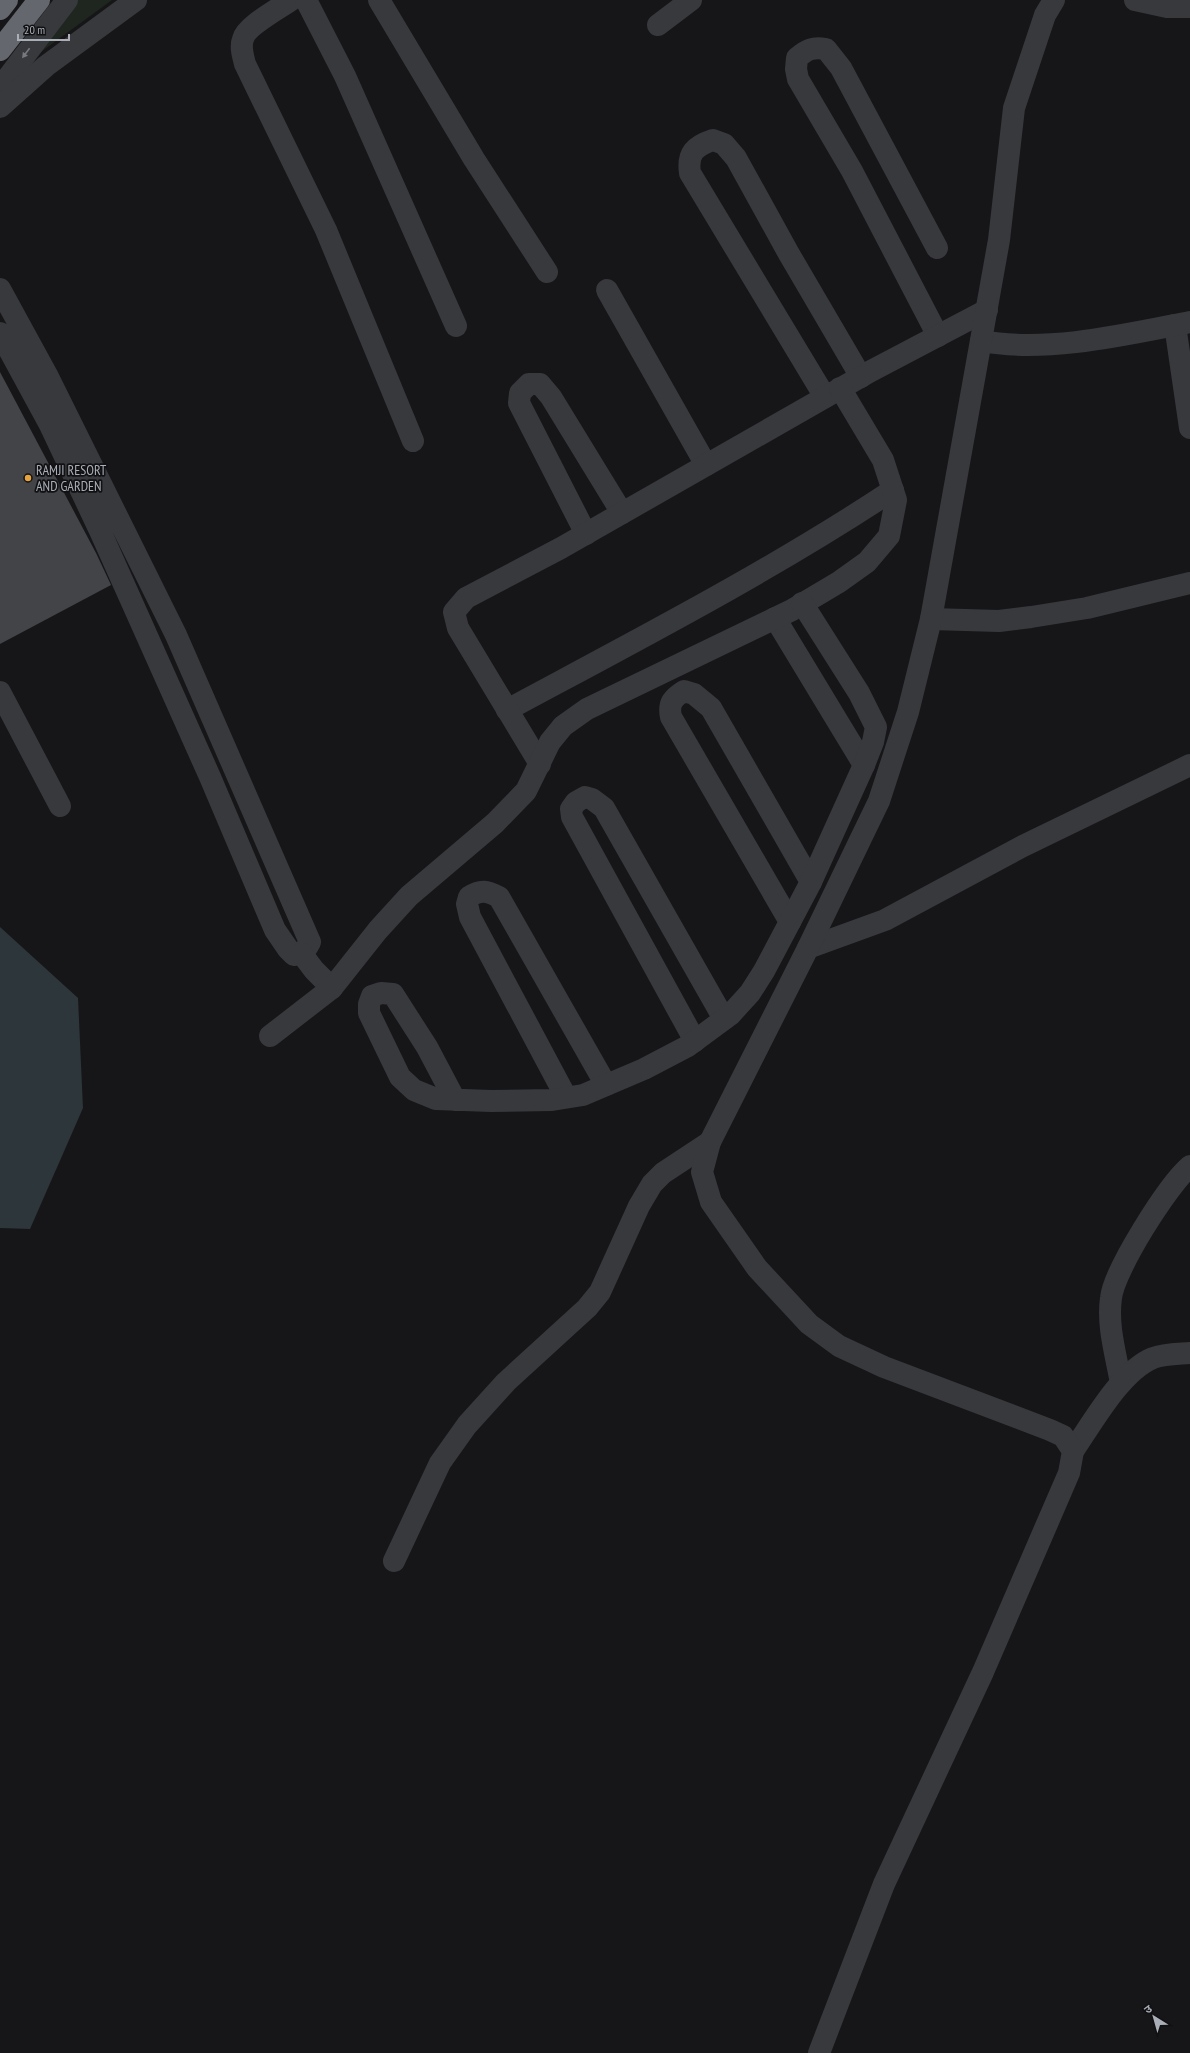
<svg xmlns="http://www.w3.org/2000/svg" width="1190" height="2053" viewBox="0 0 1190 2053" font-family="'PT Sans Narrow','Noto Sans Devanagari',sans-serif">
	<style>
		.green { fill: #1f261f }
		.water { fill: #2d363b }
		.building { fill: #434448 }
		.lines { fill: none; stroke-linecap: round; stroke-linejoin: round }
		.minor { stroke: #38393d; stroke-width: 22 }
		.highway { stroke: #64676d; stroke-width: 22 }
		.oneway { fill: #767980 }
		.poi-dot { fill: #e6a441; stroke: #111113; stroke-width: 1.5 }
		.labels { text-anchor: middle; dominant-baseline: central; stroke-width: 3.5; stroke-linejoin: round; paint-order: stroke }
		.poi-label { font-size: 14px; fill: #a9aeb7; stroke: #111113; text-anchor: start }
	</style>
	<rect width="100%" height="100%" fill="#161618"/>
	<polygon class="green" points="75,0 112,0 38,54"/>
	<polygon class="water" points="0,927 78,998 83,1108 30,1229 0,1228"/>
	<polygon class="building" points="0,372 96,553 111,585 0,644"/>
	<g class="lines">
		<g class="minor">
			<path d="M 291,0 C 280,8 246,26 243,39 C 240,47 243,56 245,64 L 326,230 L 413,441"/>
			<polyline points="306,0 345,76 456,326"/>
			<polyline points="379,0 474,159 547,272"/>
			<polyline points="1135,0 1167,7 1190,7"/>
			<polyline points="658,25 691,0"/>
			<polyline points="0,88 67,0"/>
			<polyline points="0,107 46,66 136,0"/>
			<path d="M 937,248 L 841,68 L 826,49 C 813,47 807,49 797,58 L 796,69 L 798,79 L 852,171 L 938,336"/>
			<path d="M 0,289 L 47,375 L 176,635 L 310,942 C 306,950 303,953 294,955 L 288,949 L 275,930 L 210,777 L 101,533 L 50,425 L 0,333"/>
			<polyline points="607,290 706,465"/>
			<polyline points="1175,325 1190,428"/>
			<path d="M 981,341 C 1047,353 1124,335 1190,322"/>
			<path d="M 825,397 L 690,173 C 687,153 695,146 713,140 L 724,144 L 736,158 L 789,254 L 861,377"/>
			<polyline points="586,534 519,403 520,393 529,384 540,384 551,397 622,513"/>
			<polyline points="775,618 864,765"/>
			<polyline points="931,619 999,621 1031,617 1087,608 1190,583"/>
			<polyline points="0,692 60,806"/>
			<path d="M 507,710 C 637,640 769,572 893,490"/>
			<polyline points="540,764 458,628 454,612 466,598 561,548 871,371 987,310"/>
			<path d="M 790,922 L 671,717 C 668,703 673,698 684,691 L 694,694 L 711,708 L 811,882"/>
			<polyline points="808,948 885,920 1023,846 1190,765"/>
			<polyline points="302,954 314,970 332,988"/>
			<polyline points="270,1036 332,988 378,930 409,896 495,823 526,791 550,742 563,726 587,709 792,610 839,582 867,562 889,536 896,500 883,460 840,388"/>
			<polyline points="695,1041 572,817 571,809 576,802 585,797 592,799 604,808 724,1019"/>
			<path d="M 566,1097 L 470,917 L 467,904 L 469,897 C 481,889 487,891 499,897 L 606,1085"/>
			<polyline points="455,1100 427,1047 393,994 381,993 372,996 369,1004 369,1013 400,1077 414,1090 436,1099 491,1101 552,1100 583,1095 644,1069 688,1046 730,1015 750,993 764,971 811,882 864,765 873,742 876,727 859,693 802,603"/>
			<path d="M 1121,1383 C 1116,1355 1107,1326 1111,1298 C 1114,1270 1168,1185 1190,1166"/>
			<path d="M 1073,1451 C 1093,1422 1121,1371 1153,1358 C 1164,1354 1179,1354 1190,1353"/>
			<polyline points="394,1561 440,1463 467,1425 506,1382 587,1308 600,1292 639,1206 652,1184 663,1173 710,1142"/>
			<polyline points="819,2053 884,1884 983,1672 1069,1473 1073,1451 1063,1436 1050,1430 884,1367 839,1346 809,1324 757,1268 711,1202 702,1172 710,1142 808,948 879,801 908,712 931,619 999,240 1014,108 1045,15 1054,0"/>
		</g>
		<g class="highway">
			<polyline points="0,9 7,0"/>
			<polyline points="0,50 39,0"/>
		</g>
	</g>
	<defs><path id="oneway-solid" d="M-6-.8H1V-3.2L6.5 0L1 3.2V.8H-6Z"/></defs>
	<use class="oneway" href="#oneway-solid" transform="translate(26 53) rotate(127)"/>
	<circle class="poi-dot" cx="28" cy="478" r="4"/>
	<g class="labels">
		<g class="poi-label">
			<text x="36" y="470">RAMJI RESORT<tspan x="36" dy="16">AND GARDEN</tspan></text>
		</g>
	</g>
	<g transform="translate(1154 2017) rotate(323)" stroke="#111113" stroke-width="3" paint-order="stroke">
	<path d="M0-3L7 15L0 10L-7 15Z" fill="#a9aeb7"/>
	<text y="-6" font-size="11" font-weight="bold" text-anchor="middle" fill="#a9aeb7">उ</text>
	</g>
	<path d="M18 34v6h51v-6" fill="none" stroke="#a9aeb7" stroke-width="2"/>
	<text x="24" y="34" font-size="12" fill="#a9aeb7" stroke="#111113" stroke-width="3" paint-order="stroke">20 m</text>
</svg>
